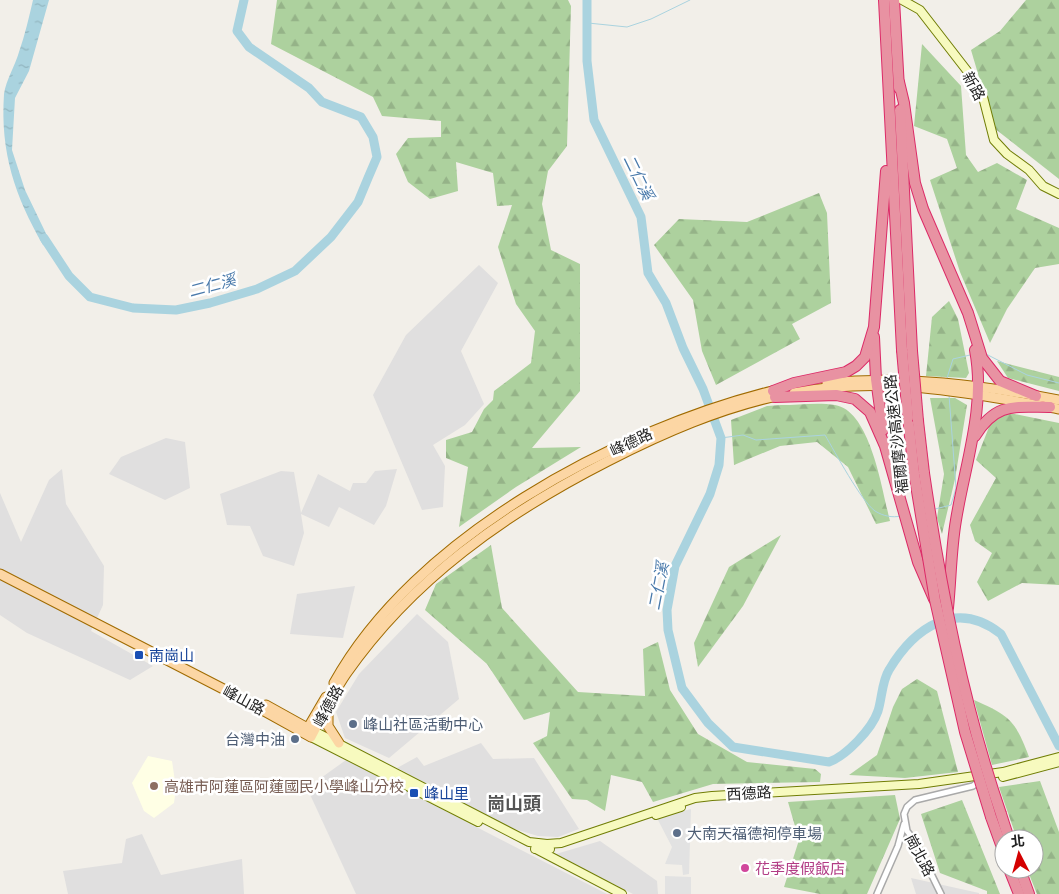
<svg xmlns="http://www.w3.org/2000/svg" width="1059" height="894" viewBox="0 0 1059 894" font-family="Manrope,'Noto Sans TC',sans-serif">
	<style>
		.residential { fill: #e0dfdf }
		.education { fill: #ffffe5 }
		.forest { fill: url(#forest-firs) }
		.parking { fill: #e2e2e2 }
		.water { fill: url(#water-ripples) }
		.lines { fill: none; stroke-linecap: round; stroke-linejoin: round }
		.stream { stroke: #aad3df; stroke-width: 1 }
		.river { stroke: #aad3df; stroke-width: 9 }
		.street-casing { stroke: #a9a9a9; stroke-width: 8 }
		.secondary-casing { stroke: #707d05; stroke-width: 10 }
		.primary-casing { stroke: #a06b00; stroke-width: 11 }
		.highway-casing { stroke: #dc2a67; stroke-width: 12 }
		.street { stroke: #fff; stroke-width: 5 }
		.secondary { stroke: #f7fabf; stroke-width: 8 }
		.primary { stroke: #fcd6a4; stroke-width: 9 }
		.highway { stroke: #e892a2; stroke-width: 10 }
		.highway-bridge-casing { stroke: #dc2a67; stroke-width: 12; stroke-linecap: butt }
		.highway-bridge { stroke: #e892a2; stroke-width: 10 }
		.transit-dot { fill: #1a4fb4; stroke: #fff; stroke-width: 2 }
		.service-dot { fill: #5c6f8a; stroke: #fff; stroke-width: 2 }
		.education-dot { fill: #8d6e63; stroke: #fff; stroke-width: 2 }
		.hotel-dot { fill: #d1479c; stroke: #fff; stroke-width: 2 }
		.labels { text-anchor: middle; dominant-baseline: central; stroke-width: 5; stroke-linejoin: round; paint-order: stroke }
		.street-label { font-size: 15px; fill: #222; stroke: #fff }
		.transit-label { font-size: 15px; fill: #164399; stroke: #fff; text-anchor: start }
		.service-label { font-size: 15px; fill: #4e5e75; stroke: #fff; text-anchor: start }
		.education-label { font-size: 15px; fill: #785e54; stroke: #fff; text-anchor: start }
		.hotel-label { font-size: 15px; fill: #b23c85; stroke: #fff; text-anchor: start }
		.water-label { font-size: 16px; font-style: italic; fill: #4a7aab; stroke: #fff }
		.quarter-label { font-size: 18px; font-weight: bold; fill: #555; stroke: #fff }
	</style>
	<defs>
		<pattern id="forest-firs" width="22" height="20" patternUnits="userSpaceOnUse" patternTransform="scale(1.25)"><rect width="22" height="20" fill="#add19e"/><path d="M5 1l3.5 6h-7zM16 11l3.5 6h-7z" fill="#95b388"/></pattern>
		<pattern id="water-ripples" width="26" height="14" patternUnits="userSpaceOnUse" patternTransform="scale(1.25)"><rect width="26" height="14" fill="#aad3df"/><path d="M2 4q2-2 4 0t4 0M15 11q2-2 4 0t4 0" fill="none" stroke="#92b5bf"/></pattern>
	</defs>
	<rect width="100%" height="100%" fill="#f2efe9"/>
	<g class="residential">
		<polygon points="479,265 498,283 461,351 484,404 465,425 433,445 445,466 443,507 422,510 373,395 406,335"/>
		<polygon points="166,438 185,442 190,488 165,500 109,474 121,457"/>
		<polygon points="62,469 66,504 104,566 103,605 91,631 153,666 130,680 27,633 0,615 0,493 21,542 49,480"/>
		<polygon points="397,469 386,506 374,525 339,507 329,527 301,514 304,533 294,566 263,556 250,526 227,525 220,494 281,471 294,472 301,513 318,474 350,491 353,483 366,483 375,471"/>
		<polygon points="355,586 343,638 290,634 297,594"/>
		<polygon points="417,614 448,642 459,699 389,758 345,738 336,712 359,674"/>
		<polygon points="481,743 493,759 534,758 579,829 558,837 538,836 511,828 397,768 417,757 424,766"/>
		<polygon points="346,760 607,894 356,894 307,788"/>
		<polygon points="142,834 161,875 242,859 244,894 68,894 63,871 122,863 126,839"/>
		<polygon points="600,841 657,881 658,894 633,894 556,854"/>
		<polygon points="911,878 979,893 979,894 916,894"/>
	</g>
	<polygon class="education" points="148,756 172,761 176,788 174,803 154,818 144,811 132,783"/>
	<g class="forest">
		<polygon points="277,0 568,0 571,6 567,146 548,171 542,204 551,250 580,264 580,391 532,448 581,447 516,487 459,527 468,467 446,458 446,440 472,432 484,409 493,400 494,391 531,363 535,331 516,304 498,247 512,205 497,206 493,173 456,162 458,191 430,199 408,182 396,154 408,138 441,137 441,121 382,116 373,97 271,44"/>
		<polygon points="1026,0 1059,0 1059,179 994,128 971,50 1000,31"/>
		<polygon points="922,44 961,86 966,155 978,172 997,163 1027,180 1016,209 1059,228 1059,264 1035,268 1007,309 990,343 960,272 930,180 957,168 947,139 914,126"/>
		<polygon points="819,193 827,213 831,303 792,324 800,339 716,385 702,351 693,300 654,245 679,219 747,222"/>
		<polygon points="949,301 958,319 969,373 966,378 926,376 932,317"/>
		<polygon points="997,361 1059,377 1059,391 1008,378"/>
		<polygon points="930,398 955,398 967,405 955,479 942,534 937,518 944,474"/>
		<path d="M 781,405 C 798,405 818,402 835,405 C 871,411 882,491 890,521 L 876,524 L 848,467 L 817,442 L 780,446 L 734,465 L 731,420 L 767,406 Z"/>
		<polygon points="1010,413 1059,423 1059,585 1022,583 988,601 977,582 992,553 975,541 970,525 996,478 976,460 991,422"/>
		<polygon points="781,535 743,606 698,667 694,643 729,567"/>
		<polygon points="491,545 502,608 578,692 645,696 643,649 658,642 670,690 698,734 747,762 815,769 821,774 820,782 713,784 653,802 642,782 611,775 605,811 587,800 572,799 533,743 547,736 550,712 524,720 487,664 425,610 436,584"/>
		<polygon points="917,679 937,691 958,772 905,778 849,775 877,755 893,707 902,689"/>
		<path d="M 974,700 C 1010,716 1015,720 1029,757 L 992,765 Z"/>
		<polygon points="1040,781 1059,832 1059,894 1037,894 1027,869 1034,869 1034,839 1017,839 999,787"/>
		<polygon points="895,795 900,819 867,894 820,894 784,887 799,840 788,802"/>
		<polygon points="962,800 1000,894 987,894 987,891 940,873 921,814"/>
	</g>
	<g class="parking">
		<polygon points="691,809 689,874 683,875 682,865 665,864 672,847 657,818"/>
		<polygon points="665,876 691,877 691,894 665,894"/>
	</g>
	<path class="water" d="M 33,0 L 49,0 L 29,71 L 15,98 L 12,150 L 25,190 L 53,248 L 43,245 C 15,196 0,153 4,94 C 6,80 15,66 19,52 C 25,35 29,17 33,0 Z"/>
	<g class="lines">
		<g class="stream">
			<polyline points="588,23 627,27 651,19 690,0"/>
			<polyline points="984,353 1027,375 1059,383"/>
			<polyline points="947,378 953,359 970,355"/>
			<path d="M 721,438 L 743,435 L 756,440 L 825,435 C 835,452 861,501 875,511 C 883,516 892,518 901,516"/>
			<polyline points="935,509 951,505 956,488 949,395"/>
		</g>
		<g class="river">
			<path d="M 587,0 L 587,61 L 594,120 L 641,217 L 648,273 L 666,303 L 683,348 L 703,389 L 721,438 L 719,465 L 710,494 L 675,566 L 667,610 L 668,630 L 682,688 L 708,723 L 733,747 L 829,762 C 846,756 872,729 878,711 C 882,698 882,681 889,670 C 914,628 956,598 1001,634 L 1059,746"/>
			<polyline points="44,238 69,276 90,297 133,308 176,310 210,303 257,289 295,271 331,237 358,202 368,178 377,157 373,137 361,117 322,102 309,88 249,47 237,31 244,0"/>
		</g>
		<defs>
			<g id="street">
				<polyline points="877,894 898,846 904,824"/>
				<polyline points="941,894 915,841 907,831 904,814 907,807 915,800 973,786 978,782 977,778"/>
			</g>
			<g id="secondary">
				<polyline points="902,0 920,10 968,72 983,97 994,140 1007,154 1029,170 1043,186 1059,194"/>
				<polyline points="314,731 529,842 547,844 561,843 695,798 712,796 919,784 1003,772 1059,757"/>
				<polyline points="311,737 478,822"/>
				<polyline points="1003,777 1059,762"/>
				<polyline points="656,815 681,807"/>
				<polyline points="535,849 550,849"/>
				<polyline points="536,849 622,894"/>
			</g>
			<g id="primary">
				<path d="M 827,383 C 906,375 981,385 1059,400"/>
				<path d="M 794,393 C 882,375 972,393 1059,409"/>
				<path d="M 0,574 L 237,696 L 311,737 C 322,716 333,693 346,674 C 412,579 506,513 608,461 C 663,433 720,408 781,395"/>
				<path d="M 334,683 C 414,538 616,430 772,391"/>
				<polyline points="266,705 311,730"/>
				<polyline points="328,709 328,726 339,743"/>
				<polyline points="305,733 326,697"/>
			</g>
			<g id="highway">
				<polyline points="884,0 902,350"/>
				<polyline points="894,0 899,88"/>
				<polyline points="899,82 904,103 915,183 923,209 968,313 982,358 1000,381 1036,396"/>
				<polyline points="900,110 912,351"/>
				<polyline points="874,337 876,379 883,430"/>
				<polyline points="773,391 794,383 846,372 856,366 865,357 874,327 886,171"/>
				<polyline points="775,397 836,395 855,399 870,412 885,446 918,562 934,599"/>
				<polyline points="908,418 914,473"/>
				<polyline points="918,421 924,473"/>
				<path d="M 975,436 C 996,402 1014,407 1050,407"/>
				<path d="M 948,608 C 951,578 951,549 956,520 C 965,464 986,407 975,350"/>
				<polyline points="1001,814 1009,839"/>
				<polyline points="991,817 1004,853"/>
				<polyline points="1009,869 1019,894"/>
				<polyline points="1020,869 1029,894"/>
			</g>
		</defs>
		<use href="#street" class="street-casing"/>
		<use href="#secondary" class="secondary-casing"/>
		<use href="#primary" class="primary-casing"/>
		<use href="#highway" class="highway-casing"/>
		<use href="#street" class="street"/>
		<use href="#secondary" class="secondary"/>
		<use href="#primary" class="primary"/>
		<use href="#highway" class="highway"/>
		<defs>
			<g id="highway-bridge">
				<polyline points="902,350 908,418"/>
				<polyline points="912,351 918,421"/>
				<polyline points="914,473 935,600 965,732 991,817"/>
				<path d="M 924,473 C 941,589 963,703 1001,814"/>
			</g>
		</defs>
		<use href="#highway-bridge" class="highway-bridge-casing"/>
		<use href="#highway-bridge" class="highway-bridge"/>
	</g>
	<g class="transit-dot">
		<rect x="134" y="650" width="10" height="10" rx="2.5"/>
		<rect x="409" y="788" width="10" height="10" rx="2.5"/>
	</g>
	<g class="service-dot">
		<circle cx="353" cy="724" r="5"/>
		<circle cx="295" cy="739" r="5"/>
		<circle cx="677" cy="833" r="5"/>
	</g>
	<circle class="education-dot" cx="154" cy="786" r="5"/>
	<circle class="hotel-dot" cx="745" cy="868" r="5"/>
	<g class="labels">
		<g class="street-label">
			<text transform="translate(974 86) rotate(62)">新路</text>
			<text transform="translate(896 434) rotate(-96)">福爾摩沙高速公路</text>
			<text transform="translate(631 442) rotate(-25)">峰德路</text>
			<text transform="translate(244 700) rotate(28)">峰山路</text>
			<text transform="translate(328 706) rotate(-61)">峰德路</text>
			<text transform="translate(749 793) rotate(-3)">西德路</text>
			<text transform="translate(920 855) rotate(62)">崗北路</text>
		</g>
		<g class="transit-label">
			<text x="149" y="655">南崗山</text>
			<text x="424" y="793">峰山里</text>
		</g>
		<g class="service-label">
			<text x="363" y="724">峰山社區活動中心</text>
			<text x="285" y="739" text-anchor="end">台灣中油</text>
			<text x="687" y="833">大南天福德祠停車場</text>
		</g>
		<g class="education-label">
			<text x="164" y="786">高雄市阿蓮區阿蓮國民小學峰山分校</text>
		</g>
		<g class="hotel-label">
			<text x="755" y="868">花季度假飯店</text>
		</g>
		<g class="water-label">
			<text transform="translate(639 177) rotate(64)">二仁溪</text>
			<text transform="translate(212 285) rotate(-15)">二仁溪</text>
			<text transform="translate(658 586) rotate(-79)">二仁溪</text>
		</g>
		<g class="quarter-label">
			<text x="514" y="803">崗山頭</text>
		</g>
	</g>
	<g transform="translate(1019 854) rotate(354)"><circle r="24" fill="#ffffff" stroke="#a7a7a7"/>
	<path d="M0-4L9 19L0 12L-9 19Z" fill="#d40000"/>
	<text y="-8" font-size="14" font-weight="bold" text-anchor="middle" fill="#222222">北</text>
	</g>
</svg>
